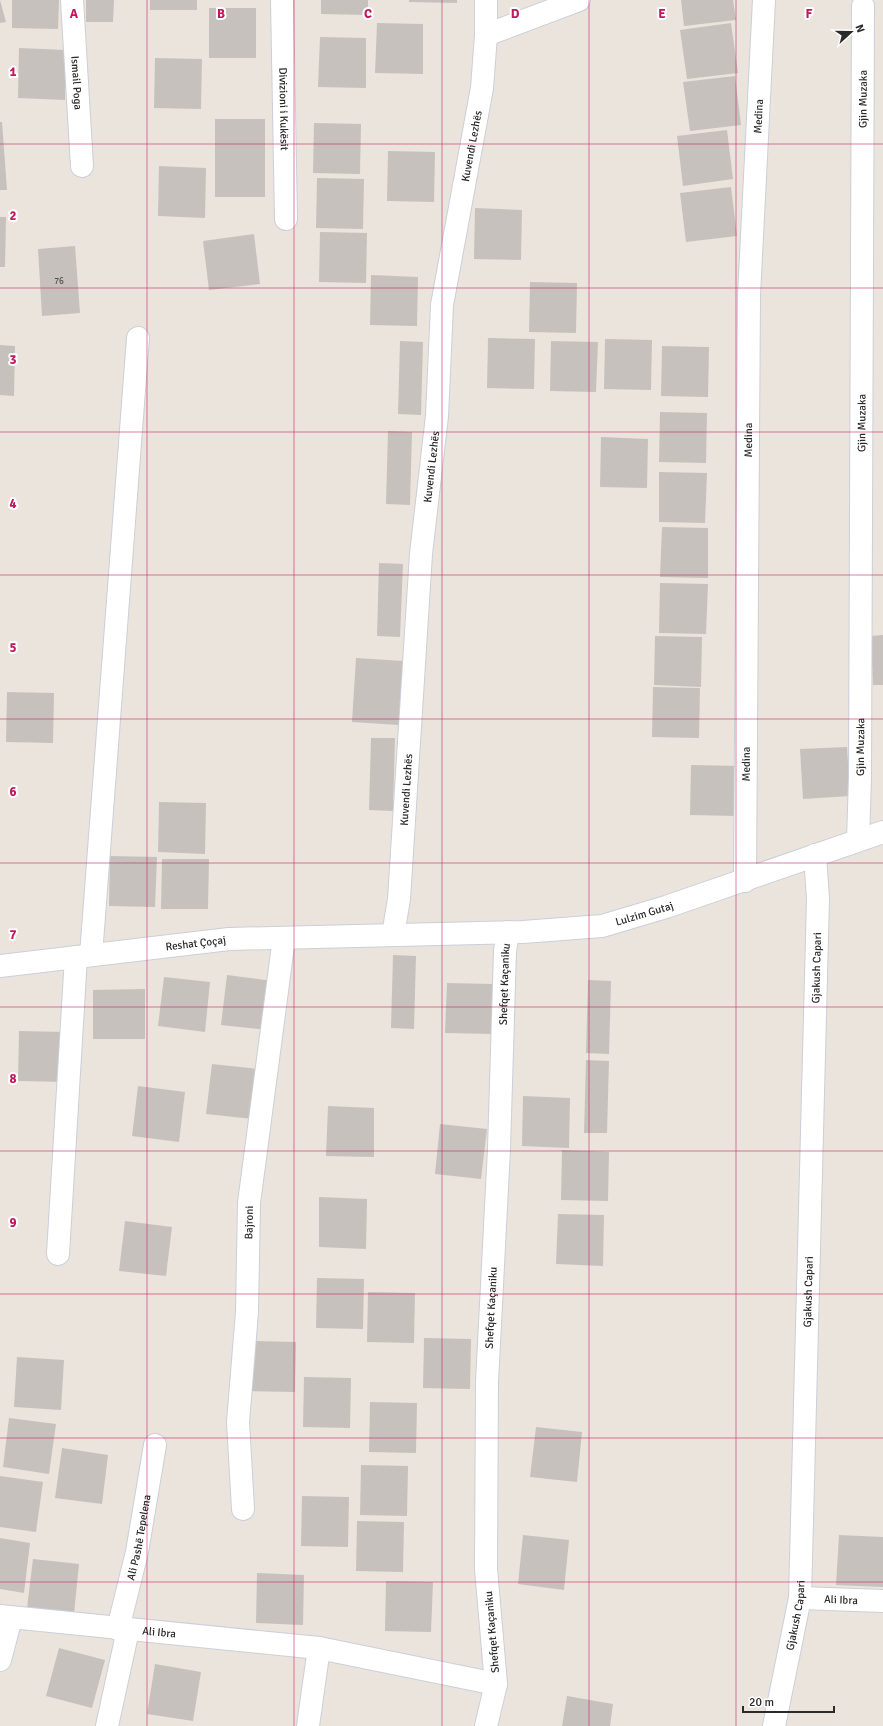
<svg xmlns="http://www.w3.org/2000/svg" width="883" height="1726" viewBox="0 0 883 1726" font-family="Signika,sans-serif">
	<style>
		.building { fill: #c6c1bc }
		.lines { fill: none; stroke-linecap: round; stroke-linejoin: round }
		.street-casing { stroke: #cbcfda; stroke-width: 24 }
		.street { stroke: #fff; stroke-width: 22 }
		.grid { fill: none; stroke: #c2185b; stroke-width: 1; stroke-opacity: 0.55 }
		.labels { text-anchor: middle; dominant-baseline: central; stroke-width: 4; stroke-linejoin: round; paint-order: stroke }
		.number-label { font-size: 9px; fill: #51504e }
		.street-label { font-size: 11px; fill: #2a2a2a; stroke: #fff }
		.grid-label { font-size: 13px; text-anchor: middle; font-weight: bold; fill: #c2185b; stroke: #fff; stroke-width: 4; stroke-linejoin: round; paint-order: stroke }
	</style>
	<rect width="100%" height="100%" fill="#ebe4dd"/>
	<g class="building">
		<polygon points="0,0 6,22 0,23"/>
		<polygon points="12,0 59,0 58,29 12,28"/>
		<polygon points="86,0 114,0 113,22 86,22"/>
		<rect x="150" y="0" width="47" height="10"/>
		<polygon points="321,0 368,0 368,15 321,14"/>
		<polygon points="409,0 457,0 457,3 409,2"/>
		<polygon points="681,0 733,0 736,20 684,26"/>
		<rect x="209" y="8" width="47" height="50"/>
		<polygon points="377,23 423,24 423,74 375,73"/>
		<polygon points="731,23 738,73 687,79 680,30"/>
		<polygon points="320,37 366,38 366,88 318,87"/>
		<polygon points="19,48 66,50 65,100 18,98"/>
		<polygon points="155,58 202,59 201,109 154,108"/>
		<polygon points="735,76 741,125 690,131 683,82"/>
		<rect x="215" y="119" width="50" height="78"/>
		<polygon points="0,122 2,122 7,190 0,190"/>
		<polygon points="314,123 361,124 360,174 313,173"/>
		<polygon points="727,130 733,179 683,186 677,136"/>
		<polygon points="388,151 435,152 434,202 387,201"/>
		<polygon points="159,166 206,168 205,218 158,216"/>
		<polygon points="317,178 364,179 363,229 316,228"/>
		<polygon points="731,187 737,236 686,242 680,193"/>
		<polygon points="475,208 522,210 521,260 474,259"/>
		<polygon points="0,217 6,217 5,267 0,267"/>
		<polygon points="320,232 367,233 366,283 319,282"/>
		<polygon points="254,234 260,284 209,290 203,241"/>
		<polygon points="75,246 80,313 42,316 38,249"/>
		<polygon points="371,275 418,277 417,326 370,325"/>
		<polygon points="530,282 577,283 576,333 529,332"/>
		<polygon points="488,338 535,339 534,389 487,388"/>
		<polygon points="605,339 652,340 651,390 604,389"/>
		<polygon points="400,341 423,342 421,415 398,414"/>
		<polygon points="551,341 598,342 596,392 550,391"/>
		<polygon points="0,345 15,346 14,396 0,395"/>
		<polygon points="662,346 709,347 708,397 661,396"/>
		<polygon points="660,412 707,413 706,463 659,462"/>
		<polygon points="388,431 412,432 410,505 386,504"/>
		<polygon points="601,437 648,439 647,488 600,487"/>
		<polygon points="659,472 707,473 705,523 659,522"/>
		<polygon points="662,527 708,528 708,578 660,577"/>
		<polygon points="379,563 403,564 400,637 377,636"/>
		<polygon points="660,583 708,584 706,634 659,633"/>
		<polygon points="883,635 883,685 873,685 871,636"/>
		<polygon points="655,636 702,637 701,687 654,685"/>
		<polygon points="356,658 403,661 399,725 352,722"/>
		<polygon points="653,687 700,688 699,738 652,737"/>
		<polygon points="7,692 54,693 53,743 6,742"/>
		<polygon points="371,738 395,738 393,811 369,810"/>
		<polygon points="847,747 850,796 803,799 800,749"/>
		<polygon points="691,765 738,766 737,816 690,815"/>
		<polygon points="159,802 206,803 205,854 158,852"/>
		<polygon points="110,856 157,857 155,907 109,906"/>
		<polygon points="162,859 209,859 208,909 161,909"/>
		<polygon points="393,955 416,956 414,1029 391,1028"/>
		<polygon points="227,975 273,981 268,1030 221,1025"/>
		<polygon points="164,977 210,982 205,1032 158,1026"/>
		<polygon points="588,980 611,981 609,1054 586,1053"/>
		<polygon points="447,983 493,984 493,1034 445,1033"/>
		<polygon points="145,989 145,1039 93,1039 93,990"/>
		<polygon points="19,1031 66,1032 65,1082 18,1081"/>
		<polygon points="586,1060 609,1061 607,1133 584,1133"/>
		<polygon points="212,1064 258,1069 253,1119 206,1114"/>
		<polygon points="138,1086 185,1092 179,1142 132,1136"/>
		<polygon points="523,1096 570,1098 569,1148 522,1146"/>
		<polygon points="328,1106 374,1108 374,1157 326,1156"/>
		<polygon points="440,1124 487,1129 481,1179 435,1174"/>
		<polygon points="562,1150 609,1152 608,1201 561,1200"/>
		<polygon points="319,1197 367,1199 366,1249 319,1247"/>
		<polygon points="558,1214 604,1215 603,1266 556,1264"/>
		<polygon points="125,1221 172,1227 166,1276 119,1271"/>
		<polygon points="317,1278 364,1279 363,1329 316,1328"/>
		<polygon points="368,1292 415,1293 414,1343 367,1342"/>
		<polygon points="424,1338 471,1339 470,1389 423,1388"/>
		<polygon points="249,1341 296,1342 295,1392 248,1391"/>
		<polygon points="17,1357 64,1360 61,1410 14,1407"/>
		<polygon points="304,1377 351,1378 350,1428 303,1427"/>
		<polygon points="370,1402 417,1403 416,1453 369,1452"/>
		<polygon points="9,1418 56,1424 49,1474 3,1467"/>
		<polygon points="536,1427 582,1432 577,1482 530,1477"/>
		<polygon points="62,1448 108,1455 102,1504 55,1498"/>
		<polygon points="361,1465 408,1466 407,1516 360,1515"/>
		<polygon points="0,1476 43,1482 36,1532 0,1527"/>
		<polygon points="302,1496 349,1497 348,1547 301,1546"/>
		<polygon points="357,1521 404,1522 403,1572 356,1571"/>
		<polygon points="523,1535 569,1540 564,1590 518,1584"/>
		<polygon points="839,1535 883,1537 883,1587 836,1585"/>
		<polygon points="0,1538 30,1543 24,1593 0,1589"/>
		<polygon points="33,1559 79,1564 74,1614 27,1608"/>
		<polygon points="257,1573 304,1575 303,1625 256,1623"/>
		<polygon points="386,1581 433,1582 431,1632 385,1631"/>
		<polygon points="59,1648 105,1660 92,1708 46,1696"/>
		<polygon points="155,1664 201,1672 193,1721 147,1714"/>
		<polygon points="567,1696 613,1704 610,1726 562,1726"/>
	</g>
	<g class="lines">
		<defs>
			<g id="street">
				<path id="s1" d="M 72,0 L 82,166"/>
				<path id="s2" d="M 282,0 L 286,219"/>
				<polyline points="486,35 579,0"/>
				<path id="s3" d="M 858,840 L 860,777 L 863,6"/>
				<path id="s4" d="M 745,881 L 749,295 L 764,0"/>
				<path id="s5" d="M 393,935 L 399,899 L 421,554 L 437,416 L 442,305 L 482,88 L 486,35 L 486,0"/>
				<polyline points="91,955 138,338"/>
				<path id="s6" d="M 0,966 L 229,939 L 523,932 L 602,926 L 666,907 L 883,832"/>
				<polyline points="58,1254 76,957"/>
				<path id="s7" d="M 243,1509 L 238,1422 L 247,1312 L 249,1203 L 284,938"/>
				<path id="s8" d="M 800,1598 L 883,1601"/>
				<path id="s9" d="M 0,1616 L 319,1648 L 496,1684"/>
				<path id="s10" d="M 118,1629 L 137,1552 L 155,1445"/>
				<polyline points="0,1660 11,1618"/>
				<polyline points="107,1726 128,1630"/>
				<polyline points="308,1726 319,1648"/>
				<path id="s11" d="M 486,1726 L 496,1684 L 486,1569 L 487,1382 L 499,1149 L 505,951 L 508,932"/>
				<path id="s12" d="M 774,1726 L 800,1598 L 818,899 L 815,855"/>
			</g>
		</defs>
		<use href="#street" class="street-casing"/>
		<use href="#street" class="street"/>
	</g>
	<path class="grid" d="M 147,0 L 147,1726M 294,0 L 294,1726M 442,0 L 442,1726M 589,0 L 589,1726M 736,0 L 736,1726M 0,144 L 883,144M 0,288 L 883,288M 0,432 L 883,432M 0,575 L 883,575M 0,719 L 883,719M 0,863 L 883,863M 0,1007 L 883,1007M 0,1151 L 883,1151M 0,1294 L 883,1294M 0,1438 L 883,1438M 0,1582 L 883,1582"/>
	<g class="labels">
		<g class="number-label">
			<text x="59" y="281">76</text>
		</g>
		<g class="street-label">
			<text stroke="none"><textPath href="#s1" startOffset="83">Ismail Poga</textPath></text>
			<text stroke="none"><textPath href="#s3" startOffset="741">Gjin Muzaka</textPath></text>
			<text stroke="none"><textPath href="#s2" startOffset="109">Divizioni i Kukësit</textPath></text>
			<text stroke="none"><textPath href="#s4" startOffset="765">Medina</textPath></text>
			<text stroke="none"><textPath href="#s5" startOffset="794">Kuvendi Lezhës</textPath></text>
			<text stroke="none"><textPath href="#s3" startOffset="417">Gjin Muzaka</textPath></text>
			<text stroke="none"><textPath href="#s4" startOffset="441">Medina</textPath></text>
			<text stroke="none"><textPath href="#s5" startOffset="470">Kuvendi Lezhës</textPath></text>
			<text stroke="none"><textPath href="#s3" startOffset="93">Gjin Muzaka</textPath></text>
			<text stroke="none"><textPath href="#s4" startOffset="117">Medina</textPath></text>
			<text stroke="none"><textPath href="#s5" startOffset="146">Kuvendi Lezhës</textPath></text>
			<text stroke="none"><textPath href="#s6" startOffset="648">Lulzim Gutaj</textPath></text>
			<text stroke="none"><textPath href="#s6" startOffset="197">Reshat Çoçaj</textPath></text>
			<text stroke="none"><textPath href="#s12" startOffset="761">Gjakush Capari</textPath></text>
			<text stroke="none"><textPath href="#s11" startOffset="744">Shefqet Kaçaniku</textPath></text>
			<text stroke="none"><textPath href="#s7" startOffset="287">Bajroni</textPath></text>
			<text stroke="none"><textPath href="#s12" startOffset="437">Gjakush Capari</textPath></text>
			<text stroke="none"><textPath href="#s11" startOffset="420">Shefqet Kaçaniku</textPath></text>
			<text stroke="none"><textPath href="#s10" startOffset="94">Ali Pashë Tepelena</textPath></text>
			<text stroke="none"><textPath href="#s8" startOffset="41">Ali Ibra</textPath></text>
			<text stroke="none"><textPath href="#s12" startOffset="113">Gjakush Capari</textPath></text>
			<text stroke="none"><textPath href="#s9" startOffset="160">Ali Ibra</textPath></text>
			<text transform="translate(492 1632) rotate(-95)">Shefqet Kaçaniku</text>
		</g>
	</g>
	<g class="grid-label">
		<text x="74" y="18">A</text>
		<text x="221" y="18">B</text>
		<text x="368" y="18">C</text>
		<text x="515" y="18">D</text>
		<text x="662" y="18">E</text>
		<text x="809" y="18">F</text>
		<text x="13" y="76">1</text>
		<text x="13" y="220">2</text>
		<text x="13" y="364">3</text>
		<text x="13" y="508">4</text>
		<text x="13" y="652">5</text>
		<text x="13" y="796">6</text>
		<text x="13" y="939">7</text>
		<text x="13" y="1083">8</text>
		<text x="13" y="1227">9</text>
	</g>
	<g transform="translate(851 32) rotate(69)" stroke="#ffffff" stroke-width="3" paint-order="stroke">
	<path d="M0-3L7 15L0 10L-7 15Z" fill="#2a2a2a"/>
	<text y="-6" font-size="11" font-weight="bold" text-anchor="middle" fill="#2a2a2a">N</text>
	</g>
	<path d="M743 1706v6h91v-6" fill="none" stroke="#2a2a2a" stroke-width="2"/>
	<text x="749" y="1706" font-size="12" fill="#2a2a2a" stroke="#ffffff" stroke-width="3" paint-order="stroke">20 m</text>
</svg>
